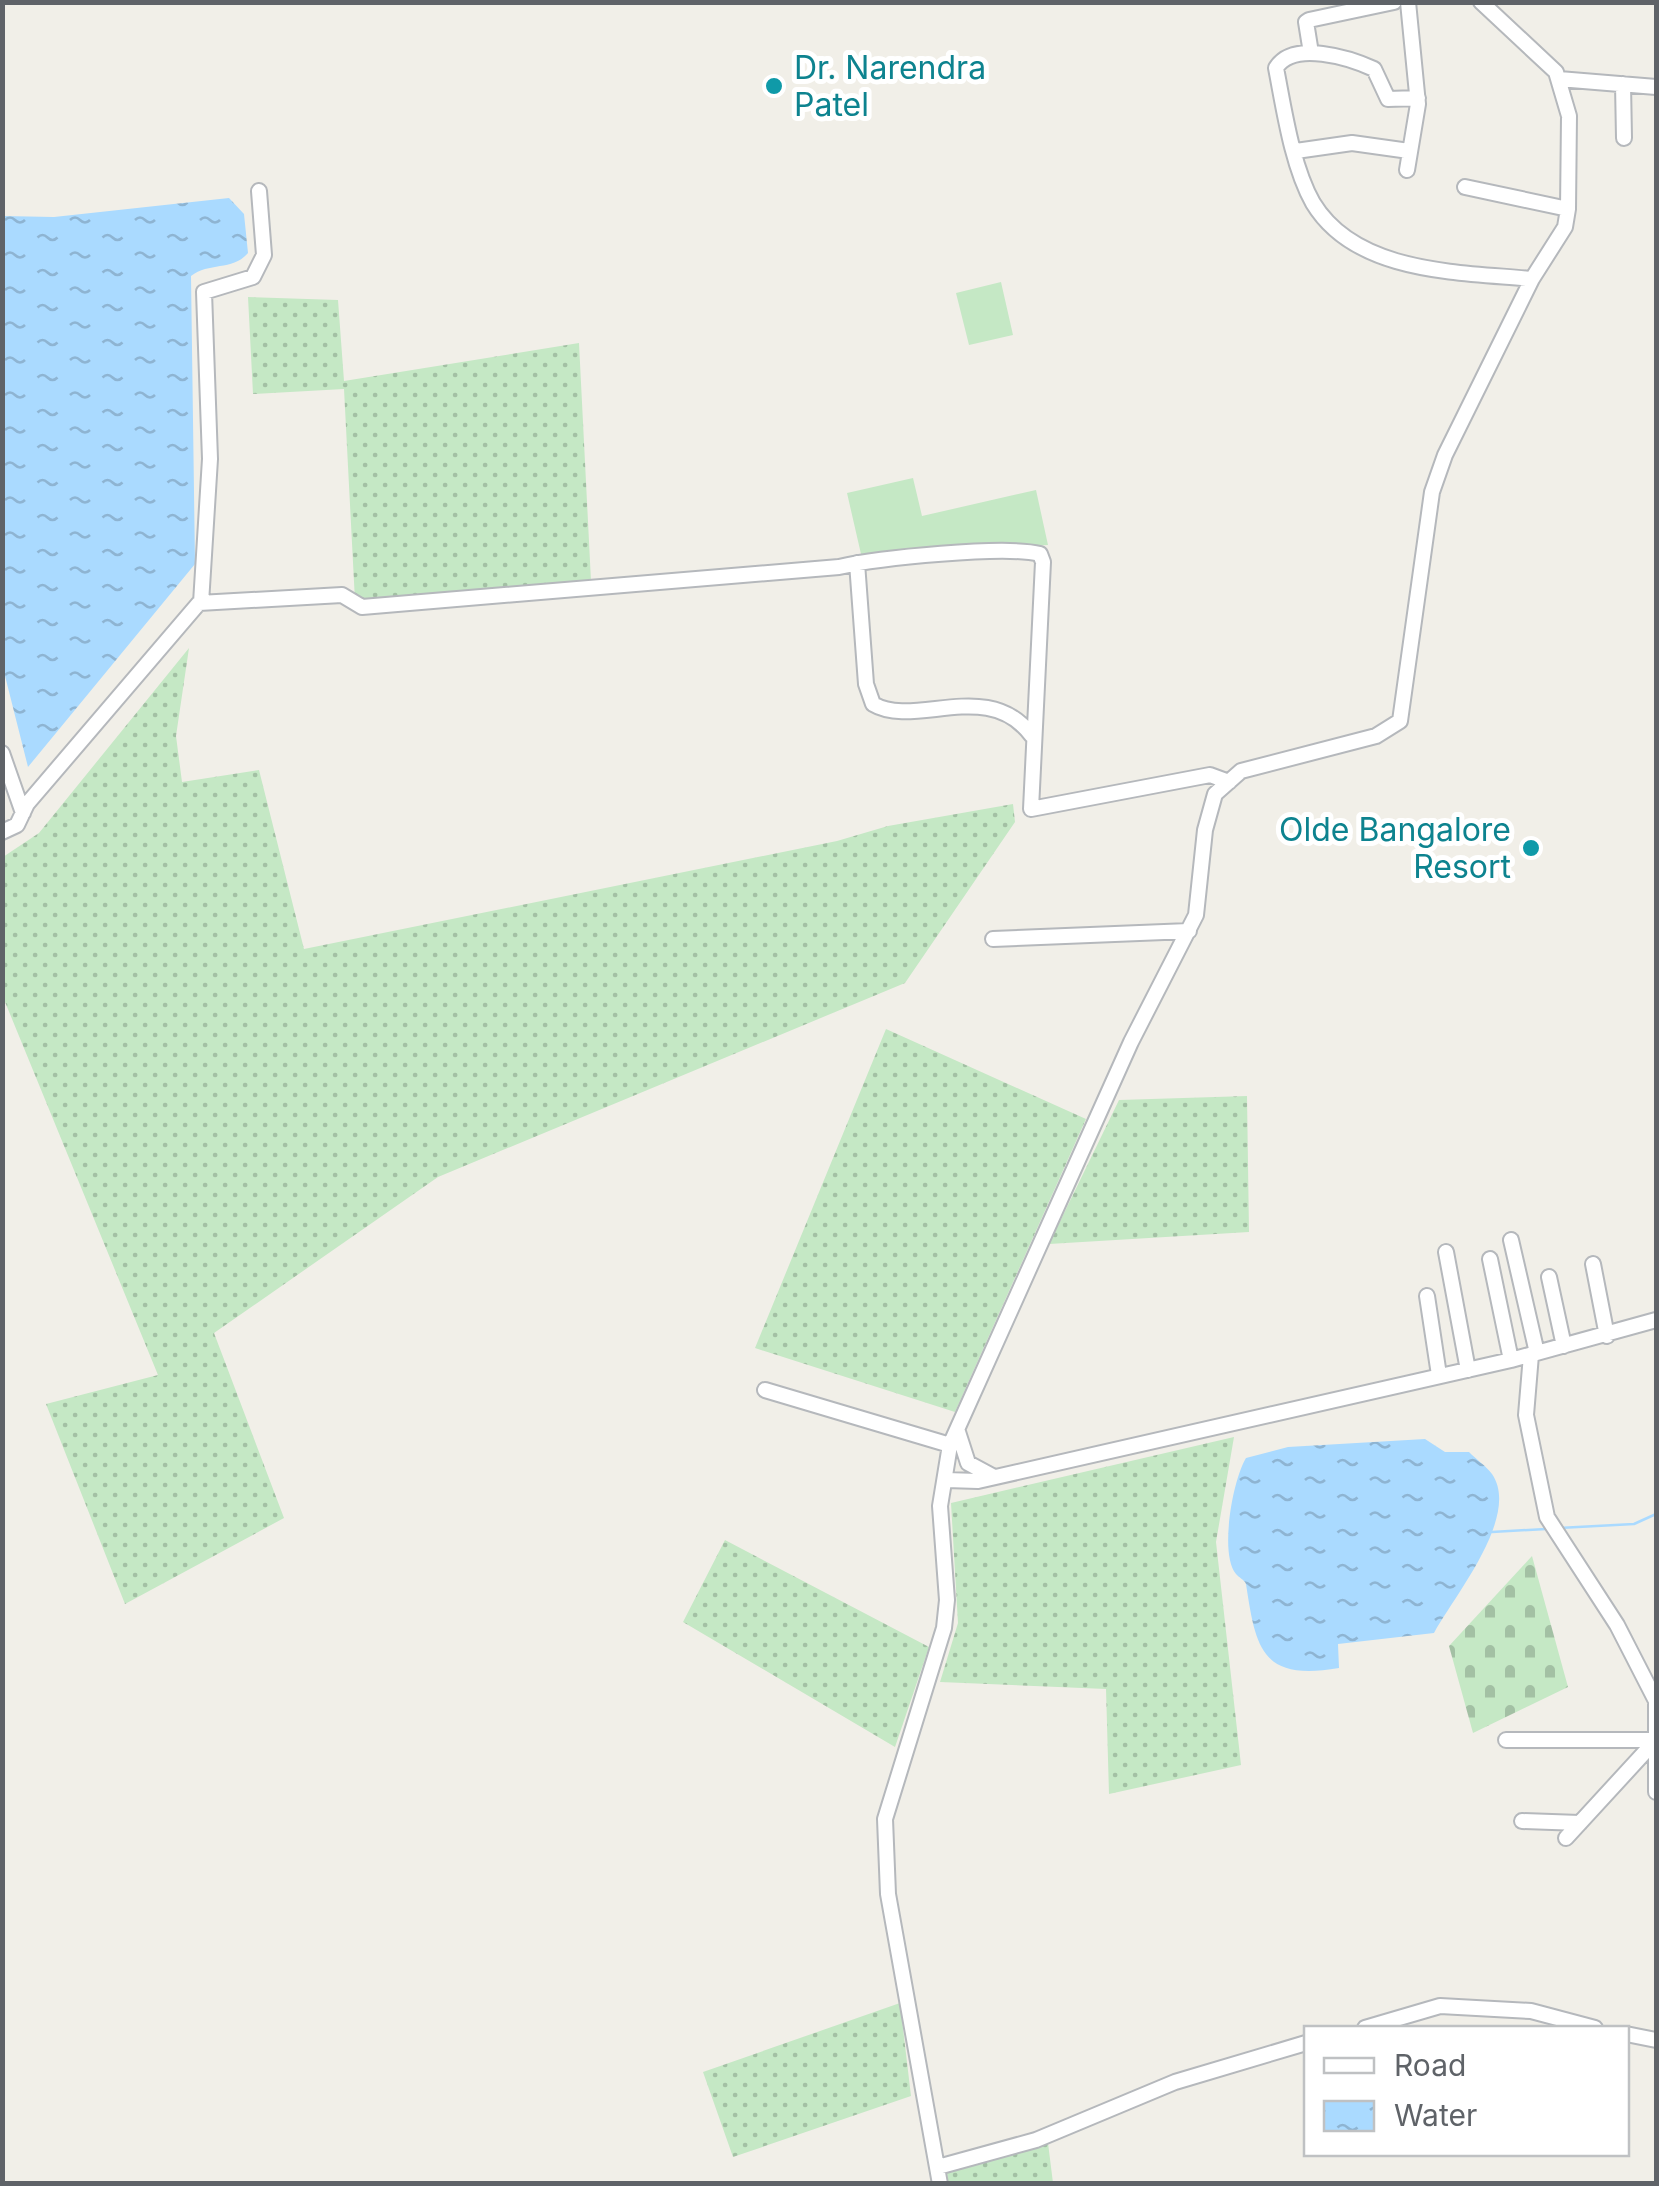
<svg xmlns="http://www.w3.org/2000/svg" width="1659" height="2186" viewBox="0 0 1659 2186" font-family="Inter,sans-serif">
<defs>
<pattern id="grass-dots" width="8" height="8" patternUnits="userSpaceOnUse" patternTransform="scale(2.5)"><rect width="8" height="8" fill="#c5e8c5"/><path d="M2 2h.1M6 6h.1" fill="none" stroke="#a3c0a4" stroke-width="1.8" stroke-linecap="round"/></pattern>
<pattern id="cemetery-stones" width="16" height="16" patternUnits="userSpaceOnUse" patternTransform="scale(2.5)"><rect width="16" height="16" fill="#c5e8c5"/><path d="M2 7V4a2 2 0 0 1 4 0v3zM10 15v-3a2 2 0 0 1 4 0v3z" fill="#a3c0a4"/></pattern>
<pattern id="water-ripples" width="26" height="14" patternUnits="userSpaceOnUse" patternTransform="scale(2.5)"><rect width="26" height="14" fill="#aadaff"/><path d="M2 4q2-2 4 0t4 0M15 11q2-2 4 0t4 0" fill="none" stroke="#8eb4d2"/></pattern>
</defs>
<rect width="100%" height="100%" fill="#f1efe8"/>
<path fill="url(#grass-dots)" d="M248,297L338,300L344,381L579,343L591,581L355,601L344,389L253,394Z
M189,648L176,736L182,782L259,770L304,949L837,841L888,826L1013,804L1015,822L905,983L438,1177L214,1333L284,1518L125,1604L46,1404L158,1375L3,997V857L39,833Z
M886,1029L1086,1119L955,1412L755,1348Z
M1247,1096L1249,1232L1049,1244L1119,1100Z
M1234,1437L1216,1542L1241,1765L1109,1794L1106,1689L940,1682L958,1623L951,1503Z
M725,1540L929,1647L895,1747L683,1622Z
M900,2003L911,2096L733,2157L703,2072Z
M1048,2143L1053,2183H948L947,2173Z"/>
<path fill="url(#cemetery-stones)" d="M1532,1556L1568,1687L1473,1733L1449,1646Z"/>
<path fill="#c5e8c5" d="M1001,282L1013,335L969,345L956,293Z
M913,478L922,516L1036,490L1048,545L861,554L847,493Z"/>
<path fill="url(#water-ripples)" d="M229,198L244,214L248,253C233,271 209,262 191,276L195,564L28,767L2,664L3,216L54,217Z
M1425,1439L1445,1452H1469C1476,1459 1486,1466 1492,1474C1521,1516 1454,1596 1434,1633L1338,1644L1339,1668C1262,1681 1256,1650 1246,1584C1244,1579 1239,1578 1236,1574C1219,1554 1233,1479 1246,1458L1288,1447Z"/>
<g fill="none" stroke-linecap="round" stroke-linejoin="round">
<path stroke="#aadaff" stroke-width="2.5" d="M1559,1528L1634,1524L1656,1514
M1492,1532L1546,1529"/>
<g stroke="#b5b8bc" stroke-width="18">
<path id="minor" d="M1311,53L1306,22L1309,20L1394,2
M1559,79L1656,87
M1623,84L1624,138
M1418,98L1388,99L1374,69C1350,58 1293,40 1276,68C1284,109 1292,166 1313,203C1356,274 1459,272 1532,279
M1296,151L1352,143L1409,151
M1407,170L1418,104L1408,2
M1465,187L1568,209
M857,563L866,684L873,704C915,729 989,677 1032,736
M201,603L210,459L204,292L253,277L264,255L259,191
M2,753L23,813
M2,832L17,825L27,804L199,603L342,595L362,607L839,567C878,558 1005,545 1040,554L1043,562L1031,809L1210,775L1229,782
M993,939L1189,931
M1511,1240L1537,1353
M1446,1252L1468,1370
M1490,1259L1511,1360
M1593,1264L1607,1336
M1549,1277L1564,1346
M1427,1296L1439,1375
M1531,1355L1526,1415L1547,1517L1617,1625L1656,1701V1792
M765,1390L950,1445
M958,1432L968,1463L994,1477
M946,1480L978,1481L1511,1360L1656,1320
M1506,1740H1656
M1522,1821L1580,1823
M1566,1838L1656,1740
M1365,2028L1440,2006L1531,2011L1595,2028
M1626,2034L1656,2040
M938,2167L1036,2140L1175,2082L1306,2043
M940,2184L888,1894L885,1819L944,1628L947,1600L940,1506L950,1445L1131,1042L1196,915L1205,830L1215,794L1241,771L1376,736L1400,721L1432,492L1445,455L1532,279L1565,227L1568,209L1569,116L1556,72L1481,2"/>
</g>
<use href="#minor" stroke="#fff" stroke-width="14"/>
</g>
<g fill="#0f9aa8" stroke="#fff" stroke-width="4">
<circle cx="774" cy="86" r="10"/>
<circle cx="1531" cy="848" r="10"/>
</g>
<g text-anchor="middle" stroke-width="10" stroke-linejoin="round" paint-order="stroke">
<g font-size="32" fill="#0d838f" stroke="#fff" text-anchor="start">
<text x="794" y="79">Dr. Narendra<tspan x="794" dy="37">Patel</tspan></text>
<text x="1511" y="841" text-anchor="end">Olde Bangalore<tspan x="1511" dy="37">Resort</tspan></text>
</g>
</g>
<rect width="1659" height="2186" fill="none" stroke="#5f6368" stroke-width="10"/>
<rect x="1304" y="2026" width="325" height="130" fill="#ffffff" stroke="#bfc1c3" stroke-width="2.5"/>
<rect x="1324" y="2058" width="50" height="15" fill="#ffffff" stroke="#bfc1c3" stroke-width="2.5"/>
<text x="1394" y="2076" font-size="30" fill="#5f6368">Road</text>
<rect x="1324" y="2101" width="50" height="30" fill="url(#water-ripples)" stroke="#bfc1c3" stroke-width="2.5"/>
<text x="1394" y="2126" font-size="30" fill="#5f6368">Water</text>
</svg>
